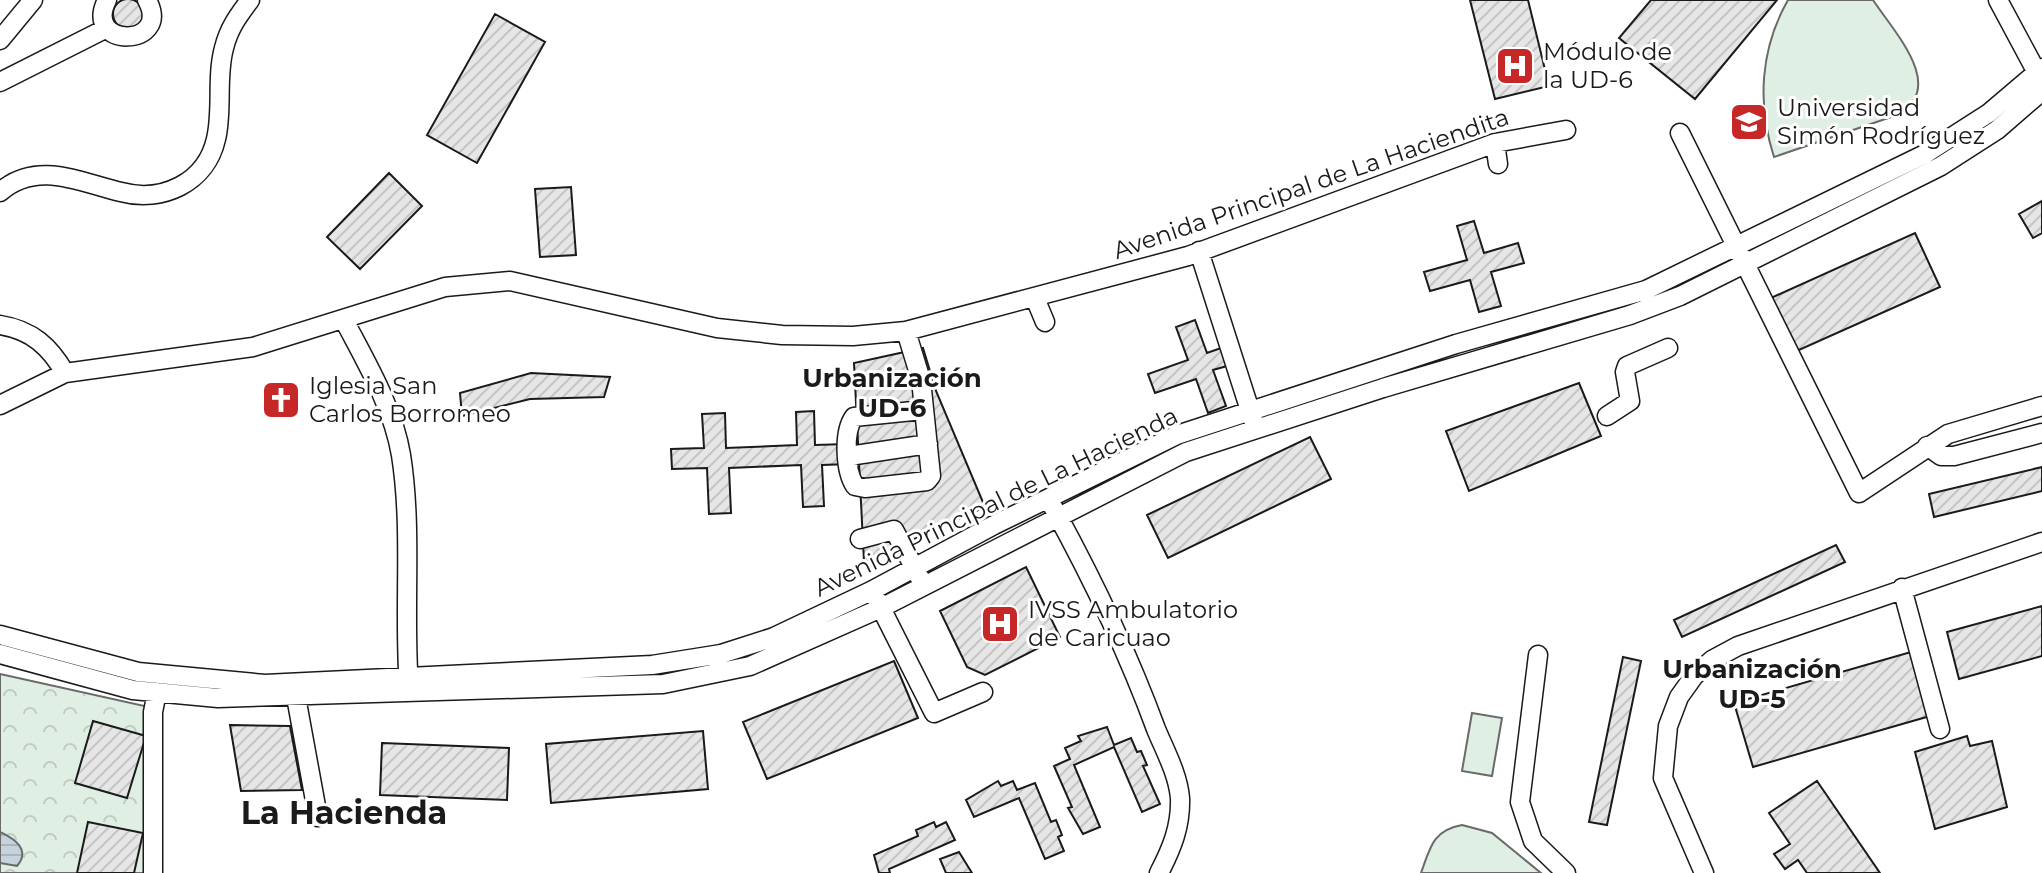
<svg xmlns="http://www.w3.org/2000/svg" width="2042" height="873" viewBox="0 0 2042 873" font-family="Montserrat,sans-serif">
<defs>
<pattern id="forest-crowns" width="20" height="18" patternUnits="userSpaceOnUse" patternTransform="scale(2)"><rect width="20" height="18" fill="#e0efe3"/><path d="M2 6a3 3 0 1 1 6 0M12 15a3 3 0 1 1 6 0" fill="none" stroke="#c0ccc2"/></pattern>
<pattern id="water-rules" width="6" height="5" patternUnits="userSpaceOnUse" patternTransform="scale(2)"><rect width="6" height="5" fill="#c6d2dc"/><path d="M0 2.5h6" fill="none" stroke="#aab4bc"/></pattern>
<pattern id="building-hatch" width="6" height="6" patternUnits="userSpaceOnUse" patternTransform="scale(2)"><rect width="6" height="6" fill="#e6e6e6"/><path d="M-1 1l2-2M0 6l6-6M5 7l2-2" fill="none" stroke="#c5c5c5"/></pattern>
</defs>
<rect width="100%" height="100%" fill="#fff"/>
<path fill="url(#forest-crowns)" stroke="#6a6a6a" stroke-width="2" d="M0,674L149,707L152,873H0Z"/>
<path fill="#e0efe3" stroke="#6a6a6a" stroke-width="2" d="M1788,0H1873C1894,32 1948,88 1897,115L1774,157C1757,104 1760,49 1788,0Z
M1472,713L1502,718L1492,776L1462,771Z
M1462,825L1492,833L1541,873H1421C1430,848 1433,830 1462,825Z"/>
<path fill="url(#water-rules)" stroke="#6a6a6a" stroke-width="2" d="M0,832C15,839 31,850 17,866L0,863Z"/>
<path fill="url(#building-hatch)" stroke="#1a1a1a" stroke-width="2" d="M113 14a15 15 0 1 1 30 0a15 15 0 1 1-30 0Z
M1470,0H1528L1549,86L1495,99Z
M1651,0H1777L1695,99L1619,38Z
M495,14L545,42L477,163L427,135Z
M389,173L422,206L360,269L327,237Z
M571,187L576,255L540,257L535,189Z
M2042,201V233L2033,238L2019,214Z
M1474,221L1484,253L1518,243L1524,263L1491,272L1501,306L1479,312L1470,280L1430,291L1424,272L1467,260L1457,226Z
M1915,233L1940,287L1790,354L1760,303Z
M1195,320L1207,353L1221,348L1227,366L1213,370L1226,406L1208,413L1196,379L1155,393L1148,374L1188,360L1176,327Z
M923,348L936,391L985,507L864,562L854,363Z
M531,373L610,377L604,397L530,399L462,416L460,393Z
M1579,383L1601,436L1469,491L1446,431Z
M814,411L815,445L847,444L848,464L822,465L824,506L803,507L801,465L729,468L731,513L709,514L707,468L672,469L671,449L704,448L702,414L725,413L726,448L797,445L796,412Z
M1310,437L1331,479L1168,558L1147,515Z
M2042,467V491L1934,517L1929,494Z
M1836,545L1845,562L1682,637L1674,620Z
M1026,567L1060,637L985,675L967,667L940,611Z
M2042,606V656L1959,679L1947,632Z
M1911,652L1930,716L1753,767L1734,703Z
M1623,657L1641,661L1607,825L1589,822Z
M894,661L918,718L767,779L743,722Z
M93,721L146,736L127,798L75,783Z
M230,725L290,726L302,790L241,791Z
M1107,727L1114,745L1131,738L1137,752L1141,751L1147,765L1143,766L1160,804L1142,812L1114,747L1074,765L1100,827L1083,834L1068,808L1072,807L1054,766L1070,759L1065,748L1081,741L1078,736Z
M703,731L708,789L551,803L546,744Z
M1967,736L1970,746L1992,741L2007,807L1935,829L1915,752Z
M382,743L509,748L507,800L380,795Z
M998,781L1001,786L1013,781L1017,790L1035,783L1051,822L1056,820L1062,835L1058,837L1064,851L1045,859L1019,798L974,817L966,800Z
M1817,781L1880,873H1807L1798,860L1785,869L1774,854L1790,844L1769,813Z
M88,822L143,833L134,873H77Z
M934,822L936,827L946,822L955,840L889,869L890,873H879L874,855L918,836L916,830Z
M959,852L972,873H946L940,859Z"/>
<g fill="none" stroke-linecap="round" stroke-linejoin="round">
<g stroke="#1a1a1a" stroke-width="21">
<path id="minor" d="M107,0C82,49 173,48 147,0
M1998,0L2042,82
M0,40L33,0
M0,82L107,28
M1680,133L1859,493L1948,434L2042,406
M1495,143L1498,164
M0,192C37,160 79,182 121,192C162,203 206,183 216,139C223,110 216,77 224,48C229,28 238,16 250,0
M1199,251L1253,420
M1035,298L1045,322
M344,320C366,362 393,407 401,455C413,531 403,610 409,687
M0,325C32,330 50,347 65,373
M906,331L921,380L931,476L927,481L865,488L855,486C845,471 843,432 854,417L923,410
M0,405L65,373L253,347L445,287L510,281L717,328L782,335L853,336L906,331L1188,256L1495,143L1566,130
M1607,416L1630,401L1625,372L1627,366L1668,348
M1927,446L1941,456H1954L2042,433
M849,456L928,444
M1053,507C1092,578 1128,653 1156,729C1165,751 1178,774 1180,798C1181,826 1172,848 1159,873
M860,539L894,530L921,580
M1902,588L1940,729
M877,600L934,713L983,692
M0,635L138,672L265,684L652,665L721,654L774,637L871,591L994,525L1177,435L1456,344L1646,290L1925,154L1989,113L2042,68
M0,654L133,690L218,698L663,684L750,666L881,608L1186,452L1383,388L1630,315L1680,296L1941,166L1997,130L2042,91
M1538,655L1520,802L1533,841L1566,873
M294,686L318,817
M153,873V712L157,692
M1704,873L1663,778L1668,726L1679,697L1694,676L1712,660L1738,646L2042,542"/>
</g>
<use href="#minor" stroke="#fff" stroke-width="18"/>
</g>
<defs>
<g id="hospital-square" transform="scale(2)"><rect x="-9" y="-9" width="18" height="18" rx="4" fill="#c62828" stroke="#fff"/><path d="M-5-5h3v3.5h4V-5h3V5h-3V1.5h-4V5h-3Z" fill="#fff"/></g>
<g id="university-square" transform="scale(2)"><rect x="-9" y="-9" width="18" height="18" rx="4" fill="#c62828" stroke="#fff"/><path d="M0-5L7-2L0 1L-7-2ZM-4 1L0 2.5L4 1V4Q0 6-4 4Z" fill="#fff"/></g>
<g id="church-square" transform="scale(2)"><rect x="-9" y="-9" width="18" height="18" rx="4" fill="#c62828" stroke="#fff"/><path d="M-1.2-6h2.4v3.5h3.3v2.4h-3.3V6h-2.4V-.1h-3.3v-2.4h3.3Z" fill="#fff"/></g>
</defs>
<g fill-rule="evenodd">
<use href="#hospital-square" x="1515" y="66"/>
<use href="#university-square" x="1749" y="122"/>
<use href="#church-square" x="281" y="400"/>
<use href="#hospital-square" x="1000" y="624"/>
</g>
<g text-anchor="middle" stroke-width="6" stroke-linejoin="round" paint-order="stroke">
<g font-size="24" fill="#1a1a1a" stroke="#fff" text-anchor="start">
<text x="1543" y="60">Módulo de<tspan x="1543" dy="28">la UD-6</tspan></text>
<text x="1777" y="116">Universidad<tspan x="1777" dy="28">Simón Rodríguez</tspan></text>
<text x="309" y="394">Iglesia San<tspan x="309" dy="28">Carlos Borromeo</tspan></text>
<text x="1028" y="618">IVSS Ambulatorio<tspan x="1028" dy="28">de Caricuao</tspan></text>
</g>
<g font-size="24" fill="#1a1a1a" stroke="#fff">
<text transform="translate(1311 184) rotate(-19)" y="8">Avenida Principal de La Haciendita</text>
<text transform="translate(996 502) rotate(-26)" y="8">Avenida Principal de La Hacienda</text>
</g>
<g font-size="26" font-weight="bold" fill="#1a1a1a" stroke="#fff">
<text x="892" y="387">Urbanización<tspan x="892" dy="30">UD-6</tspan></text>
<text x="1752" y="678">Urbanización<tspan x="1752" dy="30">UD-5</tspan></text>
</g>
<g font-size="32" font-weight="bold" fill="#1a1a1a" stroke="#fff">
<text x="344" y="824">La Hacienda</text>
</g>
</g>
</svg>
